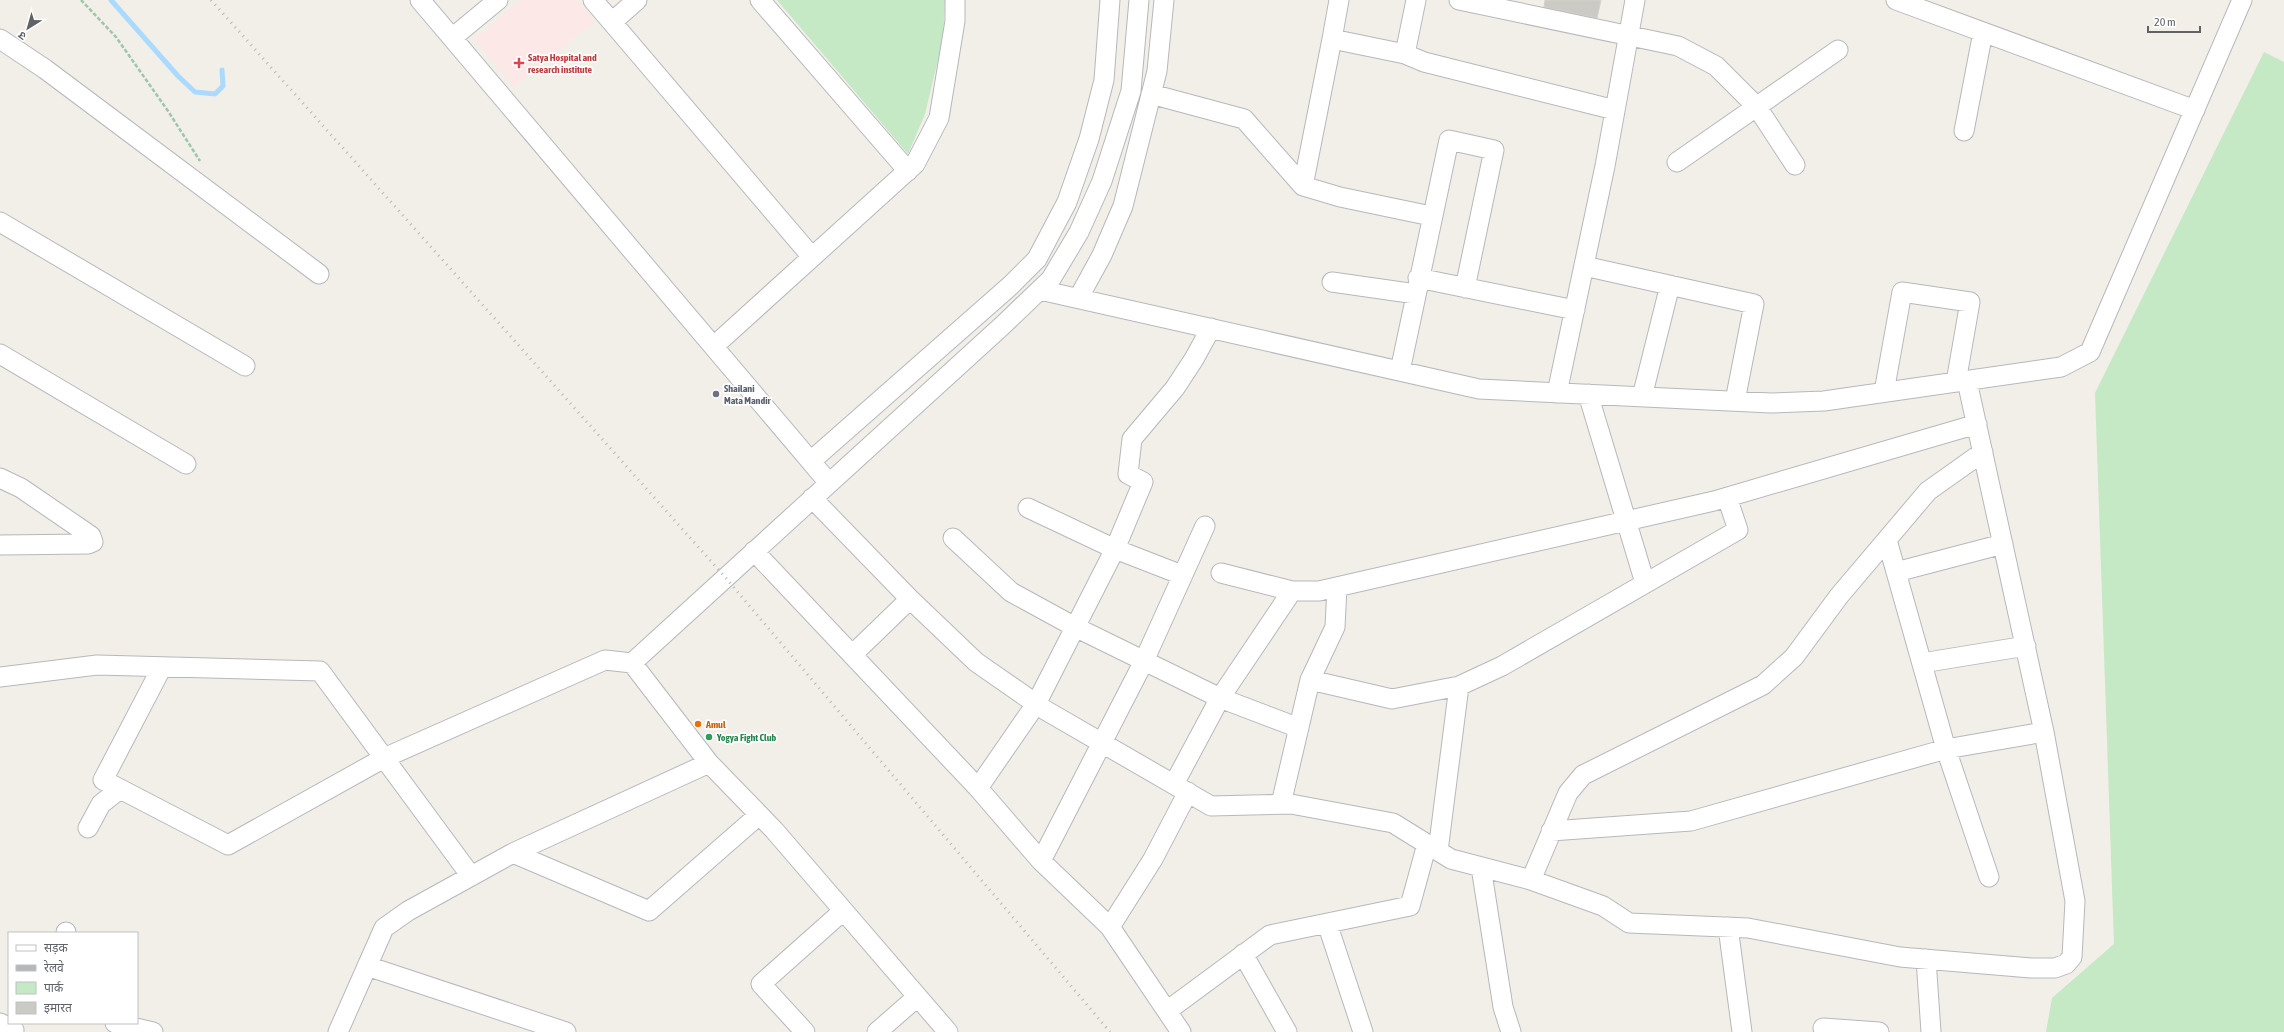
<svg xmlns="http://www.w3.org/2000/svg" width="2284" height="1032" viewBox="0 0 2284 1032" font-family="'Asap Condensed','Noto Sans Devanagari',sans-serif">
<rect width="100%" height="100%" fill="#f1efe8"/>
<path fill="#fce8e6" d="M520,0H577L595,21L514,87L474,39Z"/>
<path fill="#c5e8c5" d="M777,0H945L943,39L925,114L908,154Z
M2264,52L2284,62V1032H2046L2052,998L2114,944L2095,393Z"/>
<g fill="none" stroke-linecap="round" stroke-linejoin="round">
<path stroke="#aadaff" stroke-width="5" d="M111,0L178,76L195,92L215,94L223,86L222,70"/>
</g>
<path fill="#cccac5" stroke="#d6d1c6" d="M1545,0H1601L1597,18L1544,7Z"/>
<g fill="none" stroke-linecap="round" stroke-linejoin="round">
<g stroke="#b5b8bc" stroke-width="21">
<path id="street" d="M420,0L829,483
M593,0L812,257
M760,0L908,171
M1459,0L1678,46L1716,66L1757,107L1795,165
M1896,0L2195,110
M612,22L637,0
M452,38L498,0
M0,39L45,69L319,274
M1332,39L1339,0
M1405,54L1424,62L1615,110
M1151,94L1244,119L1303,186L1340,197L1431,216
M1964,131L1983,32
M1677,162L1838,50
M1303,186L1332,39L1405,54L1416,0
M0,222L245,366
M1584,266L1754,304L1735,401
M1418,278L1575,310
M1332,282L1416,294
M1040,290L1479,389L1771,403L1824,401L2061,367L2090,352L2242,0
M1079,297L1102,255L1123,206L1157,71L1164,0
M714,346L915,164L939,118L955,21V0
M0,354L186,464
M1400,371L1449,140L1494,150L1465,288
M1884,392L1902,292L1970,302L1956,382
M1557,393L1605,166L1635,0
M1588,394L1645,583
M1642,397L1670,285
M811,461L1010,286L1037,259L1067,202L1089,139L1104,80L1110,0
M0,478L21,488L91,536L93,542L88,544L0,545
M812,498L910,599L976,662L1045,710L1211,806L1291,804L1393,823L1451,859L1531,880L1603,906L1629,923L1748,928L1900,957L2031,968H2055L2066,964L2072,957L2075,901L2044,732L1967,381
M1028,508L1115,549L1182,575
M953,538L1011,592L1075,627L1220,698L1299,728
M1887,540L1946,749L1989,877
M754,551L978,788L1041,861L1110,927L1181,1032
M1896,572L2003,544
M1221,573L1292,591H1319L1714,501L1977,424
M852,655L910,599
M1922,663L2026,646
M162,667L103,780L228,845L384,758L605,660L632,663
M0,677L97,665L320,671L471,876
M1310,680L1392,699L1459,686L1502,666L1738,530L1727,497
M709,763L774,830L948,1032
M1174,784L1220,698L1292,591
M978,788L1036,704L1115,549L1143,482L1128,474L1132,439L1175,388L1194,359L1211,328
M1281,804L1310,680L1335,627L1337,587
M88,828L101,804L120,789
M1551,831L1691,821L1946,749L2044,732
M1438,851L1459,686
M513,853L649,911L759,815
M1041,861L1144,661L1205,526
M1481,867L1503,1007L1511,1032
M1531,880L1568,793L1583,775L1763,685L1794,657L1839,596L1928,491L1983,452
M1327,923L1363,1032
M1110,927L1153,859L1188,792
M1728,927L1742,1032
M66,933V932
M1243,954L1287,1032
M1926,959L1931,1032
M367,966L566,1032
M1167,1011L1270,935L1410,906L1427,844
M0,1023L14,1030
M115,1023L153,1032
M1823,1028L1879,1032
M338,1032L384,928L408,911L513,853L709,763L632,663L1003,325L1051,279L1079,232L1102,181L1131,91L1139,0
M805,1032L761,984L843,911
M877,1032L917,997"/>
</g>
<path stroke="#9cc7a9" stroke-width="2.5" stroke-dasharray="4 2" stroke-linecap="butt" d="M81,0L116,37L168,111L200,161"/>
<use href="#street" stroke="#fff" stroke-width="19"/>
<path stroke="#b6b7b8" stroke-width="3" stroke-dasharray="1 5" stroke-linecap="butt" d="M211,0L725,577L1110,1032"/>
</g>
<path fill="#e0444e" stroke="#fff" stroke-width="1.5" d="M517 57h4v4h4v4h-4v4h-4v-4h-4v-4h4z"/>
<circle fill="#6b7280" stroke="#fff" stroke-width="1.5" cx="716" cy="394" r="4"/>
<circle fill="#e8710a" stroke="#fff" stroke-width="1.5" cx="698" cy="724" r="4"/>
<circle fill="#2e9e5b" stroke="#fff" stroke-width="1.5" cx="709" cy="737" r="4"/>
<g text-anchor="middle" stroke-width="3.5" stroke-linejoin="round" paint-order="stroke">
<g font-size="10" font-weight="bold" fill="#be3a42" stroke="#fff" text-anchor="start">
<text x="528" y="61">Satya Hospital and<tspan x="528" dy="12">research institute</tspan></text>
</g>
<g font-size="10" font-weight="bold" fill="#5b616d" stroke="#fff" text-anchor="start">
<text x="724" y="392">Shailani<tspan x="724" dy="12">Mata Mandir</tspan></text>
</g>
<g font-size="10" font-weight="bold" fill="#c56008" stroke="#fff" text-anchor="start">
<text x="706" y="728">Amul</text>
</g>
<g font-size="10" font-weight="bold" fill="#27864d" stroke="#fff" text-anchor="start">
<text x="717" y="741">Yogya Fight Club</text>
</g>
</g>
<rect x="8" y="932" width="130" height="92" fill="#ffffff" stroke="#bfc1c3"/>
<rect x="16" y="945" width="20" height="6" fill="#ffffff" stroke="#bfc1c3"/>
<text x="44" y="952" font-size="12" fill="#5f6368">सड़क</text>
<rect x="16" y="965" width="20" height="6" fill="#b6b7b8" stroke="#bfc1c3"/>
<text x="44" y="972" font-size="12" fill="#5f6368">रेलवे</text>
<rect x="16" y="982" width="20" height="12" fill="#c5e8c5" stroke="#bfc1c3"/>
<text x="44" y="992" font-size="12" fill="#5f6368">पार्क</text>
<rect x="16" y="1002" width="20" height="12" fill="#cccac5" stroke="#bfc1c3"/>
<text x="44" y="1012" font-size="12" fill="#5f6368">इमारत</text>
<g transform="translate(28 28) rotate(217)" stroke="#ffffff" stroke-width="3" paint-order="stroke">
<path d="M0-3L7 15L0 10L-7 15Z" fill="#5f6368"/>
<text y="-6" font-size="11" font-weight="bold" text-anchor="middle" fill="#5f6368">उ</text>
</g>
<path d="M2148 26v6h52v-6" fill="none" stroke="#5f6368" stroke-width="2"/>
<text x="2154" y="26" font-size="12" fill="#5f6368" stroke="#ffffff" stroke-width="3" paint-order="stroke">20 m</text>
</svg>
